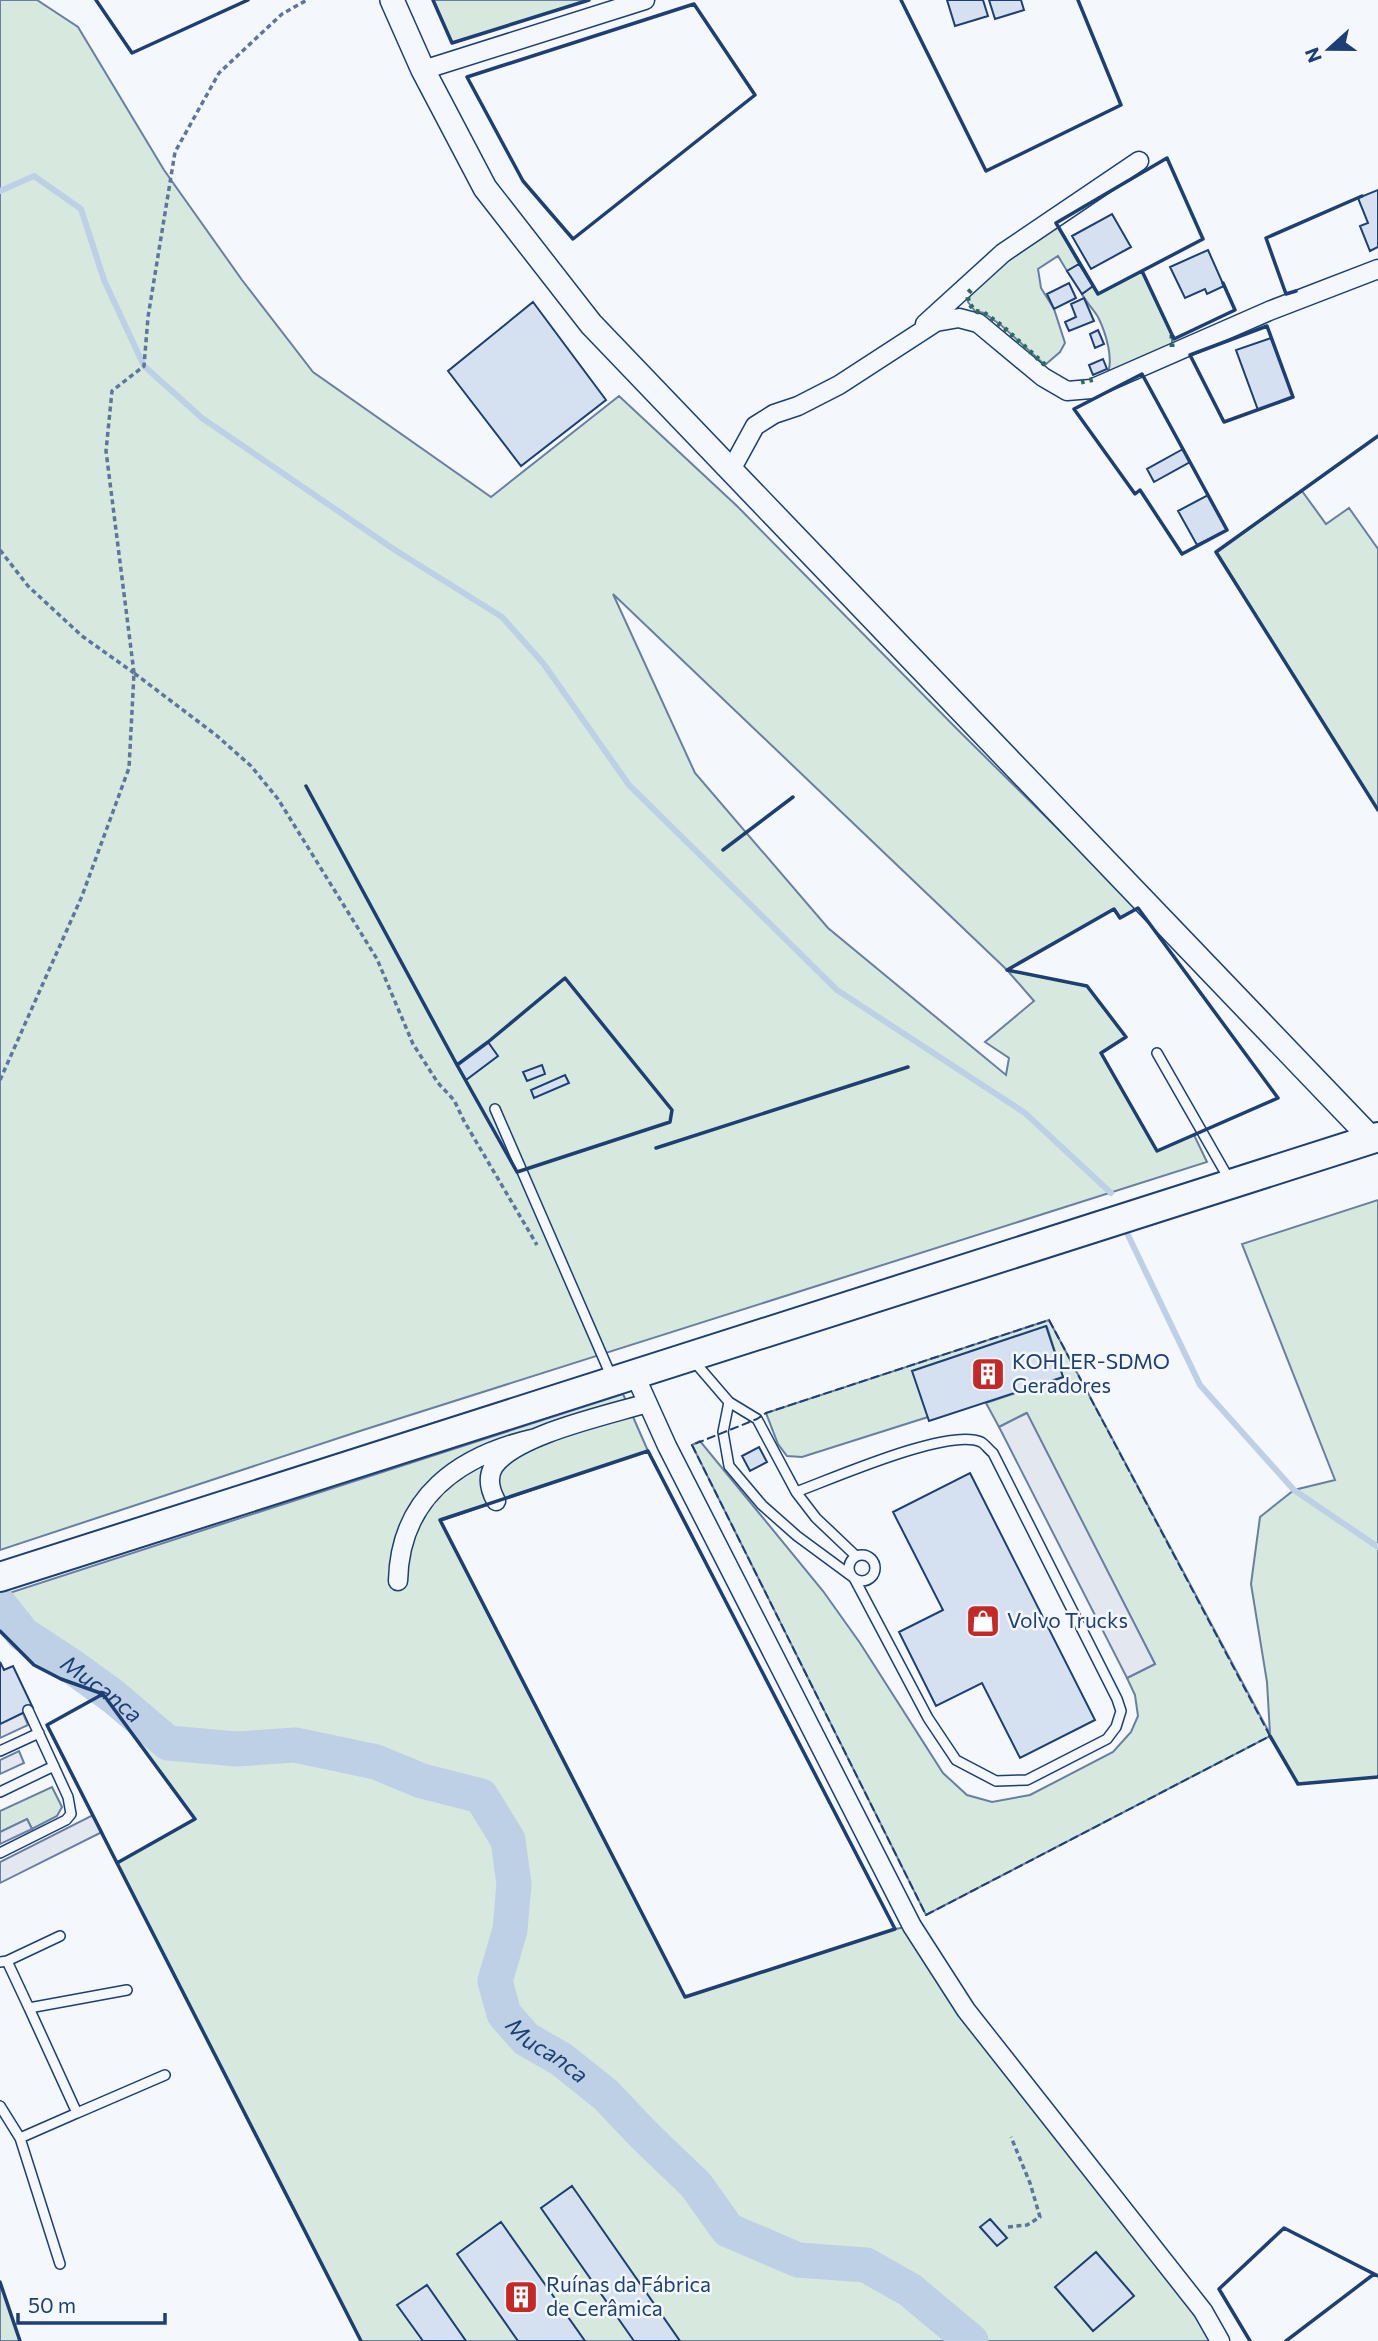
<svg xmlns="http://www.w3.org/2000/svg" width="1378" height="2341" viewBox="0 0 1378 2341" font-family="Commissioner,sans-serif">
<rect width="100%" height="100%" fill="#f4f7fb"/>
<path fill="#d7e8df" stroke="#687fa3" stroke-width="2" fill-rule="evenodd" d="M0,0H37L78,27L164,170L242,280L313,372L491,497L619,396L737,506L958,730L1138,908L1120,918L1113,909L1008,970L1087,986L1126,1037L1101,1053L1157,1151L1194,1135L1207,1162L360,1431L0,1550ZM613,594L1007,970L1034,1001L985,1042L1009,1058L1006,1075L828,928L695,773Z
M433,0H589L452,43Z
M1056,223L1079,264L1067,271L1058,256L1038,269L1041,288L1054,309L1065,343L1060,352L1045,365L1002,326L984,313L975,311L968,302V293L980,280Z
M1142,271L1172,335V347L1106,377C1115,362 1106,333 1098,317C1093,309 1086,302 1082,294L1093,286L1098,294Z
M1302,491L1326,524L1349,508L1378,549V810L1216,552Z
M1378,1200V1777L1298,1784L1270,1736L926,1915L692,1445L700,1441L823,1591L860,1643L943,1773L967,1795L992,1802L1030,1795L1113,1752L1131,1732L1138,1716L1135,1695L1127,1678L1155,1664L1026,1413L999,1427L986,1403L1063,1377L1047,1327L928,1417L802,1457L787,1456L778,1444L766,1413L1049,1320L1270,1734L1267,1682L1251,1584L1260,1517L1294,1490L1335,1480L1242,1244Z
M623,1394L648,1451L440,1521L685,1997L895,1929L912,1926L1220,2341H361L117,1863L195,1819L103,1694L61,1679L34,1665L3,1635L0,1631V1596Z
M52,1787L62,1807L57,1816L32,1829L27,1819L0,1832V1811Z
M0,2282L20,2341H0Z"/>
<path fill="#e3e8f0" stroke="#687fa3" stroke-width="2" d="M1027,1413L1155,1664L1127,1678L999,1427Z
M23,1713L28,1725L0,1738V1724Z
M19,1751L24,1763L0,1774V1760Z
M93,1815L102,1832L0,1883V1862Z
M27,1819L32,1829L0,1844V1832Z"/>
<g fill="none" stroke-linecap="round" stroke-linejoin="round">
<path stroke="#bed0e5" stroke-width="6" d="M0,191L34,176L81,209L104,280L144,366L202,418L395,550L502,617L543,663L629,785L837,990L1025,1113L1111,1193
M1128,1235L1200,1385L1294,1490L1378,1547"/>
<path stroke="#bed0e5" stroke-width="35" id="s1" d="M0,1605L23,1634L70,1665L114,1697L168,1743L237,1749L295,1745L376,1762L422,1781L481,1796L508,1840L514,1884L510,1930L495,1981L504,2014L526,2039L561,2059L606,2095L644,2135L696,2185L728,2230L798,2260L866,2265L910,2290L971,2341"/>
</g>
<path fill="#d5e0f0" stroke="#1d3f73" stroke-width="2" d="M947,0H983L988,16L955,26Z
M989,0H1021L1024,10L995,19Z
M1378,190V247L1370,251L1360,226L1368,223L1358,198Z
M1112,214L1131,247L1091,269L1072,236Z
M1208,250L1224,286L1207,294L1205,289L1185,298L1170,267Z
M1079,264L1093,286L1082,294L1067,271Z
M1069,283L1076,298L1054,309L1047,294Z
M1084,298L1094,321L1069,331L1065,322L1076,317L1071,304Z
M533,302L606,400L521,466L448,371Z
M1098,330L1104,344L1095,348L1090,334Z
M1271,338L1293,397L1258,410L1236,350Z
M1103,359L1107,369L1093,375L1089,365Z
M1183,449L1190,462L1154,482L1147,469Z
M1208,495L1227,530L1197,545L1178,511Z
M488,1042L498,1056L466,1080L457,1065Z
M542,1065L545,1074L527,1081L523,1072Z
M565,1075L569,1083L534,1098L531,1090Z
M1046,1326L1063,1377L929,1421L912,1371Z
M759,1447L767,1462L750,1471L742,1456Z
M970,1473L1095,1720L1020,1758L982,1683L936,1706L899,1632L943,1610L893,1512Z
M0,1662L4,1670L13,1666L33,1708L0,1724Z
M572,2186L680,2341H634L541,2208Z
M990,2219L1007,2238L997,2246L980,2227Z
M501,2222L585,2341H518L457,2254Z
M1096,2252L1134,2296L1093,2331L1055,2287Z
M427,2285L466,2341H423L397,2305Z"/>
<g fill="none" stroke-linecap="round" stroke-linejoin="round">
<g stroke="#1d3f73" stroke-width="12">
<path id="service" d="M1157,1053L1229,1179
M495,1109L612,1378
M692,1359L729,1402L757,1419L796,1492L816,1518L856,1556
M729,1402L723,1432L729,1466L762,1505L797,1536L854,1578L928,1718L956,1760L996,1781L1027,1780L1107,1739L1116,1727L1121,1711L1117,1699L993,1453C989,1450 985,1444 981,1442C949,1427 832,1479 796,1492
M849 1568a13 13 0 1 1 26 0a13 13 0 1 1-26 0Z
M0,1751L39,1733
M0,1792L54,1766
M0,1853L66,1820L71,1814L68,1797L28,1710
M7,1961L29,2008L127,1990
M0,1962L7,1961L60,1936
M29,2008L77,2113L165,2075
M0,2106L20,2138
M60,2264L20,2138L77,2113"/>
</g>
<g stroke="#1d3f73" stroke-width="21">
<path id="minor" d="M423,70L645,0
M925,324L1003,253L1139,161
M731,470L755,426L774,414L798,406L839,385L936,322L959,318L978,323L1043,377L1067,391L1091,389L1269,311L1378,269
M634,1373L667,1446L912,1926L966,2010L1203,2311L1220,2341
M496,1501C490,1490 487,1477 494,1466C517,1434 609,1415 647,1403
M398,1581C400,1497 459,1455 536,1438"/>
</g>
<g stroke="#1d3f73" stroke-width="26">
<path id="tertiary" d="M392,0L423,70L485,188L591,324L1372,1139"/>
</g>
<g stroke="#1d3f73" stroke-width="32">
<path id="primary" d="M0,1577L1378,1137"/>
</g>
<path stroke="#5e769c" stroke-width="3.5" stroke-dasharray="5 3.5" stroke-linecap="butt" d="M0,550L28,586L82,636L134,673
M134,673L106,451L112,391L144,366L148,317L175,152L219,73L282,14L307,0
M0,1080L82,896L129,768L134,673L216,735L251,766L278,799L377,959L413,1044L438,1083L454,1100L464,1121L537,1245
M1008,2227L1027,2225L1040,2217L1030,2183L1011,2137"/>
<use href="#service" stroke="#f4f7fb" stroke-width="9"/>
<use href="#minor" stroke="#f4f7fb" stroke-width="18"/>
<use href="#tertiary" stroke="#f4f7fb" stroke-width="23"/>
<use href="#primary" stroke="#f4f7fb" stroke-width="28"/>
<path stroke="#2c6c60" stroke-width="5" stroke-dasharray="3.5 5" stroke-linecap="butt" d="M971,290L968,293V302L975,311L984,313L1002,326L1045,365
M1172,347V335
M1081,382L1095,379"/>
<path stroke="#1d3f73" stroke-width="2" stroke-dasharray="9 3.5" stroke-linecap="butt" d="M1049,1320L1270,1736L926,1915L692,1445L757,1419L766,1413Z"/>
<path stroke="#1d3f73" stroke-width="3.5" d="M96,0L132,53L248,0
M433,0L452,43L589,0
M901,0L986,171L1121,105L1078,0
M694,4L755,95L573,239L523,181L467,77Z
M1167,158L1203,239L1098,294L1056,223Z
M1142,271L1174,339L1235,310L1223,283
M1296,291L1286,294L1266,238L1362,196
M1267,326L1293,397L1224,422L1190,355Z
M1142,374L1227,530L1182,554L1140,490L1135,494L1074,409Z
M1378,436L1216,552L1378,810
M306,786L457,1065
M723,850L793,797
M1138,908L1278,1098L1157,1151L1101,1053L1126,1037L1087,986L1007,970L1114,909L1120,918Z
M565,978L672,1110L670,1122L517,1172L457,1065L488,1042Z
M656,1148L908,1067
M648,1451L895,1929L685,1997L440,1520Z
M0,1631L34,1665L61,1679L103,1694L195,1819L117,1863L361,2341
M103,1694L47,1725L117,1863
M1270,1736L1298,1784L1378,1777
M0,2282L20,2341
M1250,2341L1219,2289L1284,2228L1378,2276
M1286,2341L1374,2274"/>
</g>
<defs>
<g id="building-square" transform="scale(1.75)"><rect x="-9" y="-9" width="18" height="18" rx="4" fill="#c62828" stroke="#f4f7fb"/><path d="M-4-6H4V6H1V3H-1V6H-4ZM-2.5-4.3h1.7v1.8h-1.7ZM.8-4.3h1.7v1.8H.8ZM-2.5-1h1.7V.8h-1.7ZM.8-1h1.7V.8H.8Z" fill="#fff"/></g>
<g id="shop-square" transform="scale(1.75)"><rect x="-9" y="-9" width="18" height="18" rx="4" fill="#c62828" stroke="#f4f7fb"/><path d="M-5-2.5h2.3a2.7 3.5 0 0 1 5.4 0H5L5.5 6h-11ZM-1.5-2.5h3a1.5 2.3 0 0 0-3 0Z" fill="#fff"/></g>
</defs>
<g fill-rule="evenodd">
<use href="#building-square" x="988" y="1374"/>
<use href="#shop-square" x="983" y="1621"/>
<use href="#building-square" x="521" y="2297"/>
</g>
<g text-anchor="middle" stroke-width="5" stroke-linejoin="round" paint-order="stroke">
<g font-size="21" fill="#1d3f73" stroke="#f4f7fb" text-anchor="start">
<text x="1012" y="1369">KOHLER-SDMO<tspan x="1012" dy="24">Geradores</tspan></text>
<text x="1007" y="1628">Volvo Trucks</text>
<text x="546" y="2292">Ruínas da Fábrica<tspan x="546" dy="24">de Cerâmica</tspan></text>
</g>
<g font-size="23" font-style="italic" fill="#1d3f73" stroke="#f4f7fb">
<text dy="8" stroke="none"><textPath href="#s1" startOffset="133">Mucanca</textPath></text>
<text dy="8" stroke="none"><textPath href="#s1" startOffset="826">Mucanca</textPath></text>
</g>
</g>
<g transform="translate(1329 49) rotate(249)" stroke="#f4f7fb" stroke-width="5" paint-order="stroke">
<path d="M0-5L12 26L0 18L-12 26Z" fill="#1d3f73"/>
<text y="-10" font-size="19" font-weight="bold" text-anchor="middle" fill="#1d3f73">N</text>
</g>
<path d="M18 2313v10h147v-10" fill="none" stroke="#1d3f73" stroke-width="3.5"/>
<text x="28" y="2313" font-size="21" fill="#1d3f73" stroke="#f4f7fb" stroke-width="5" paint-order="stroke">50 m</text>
</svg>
